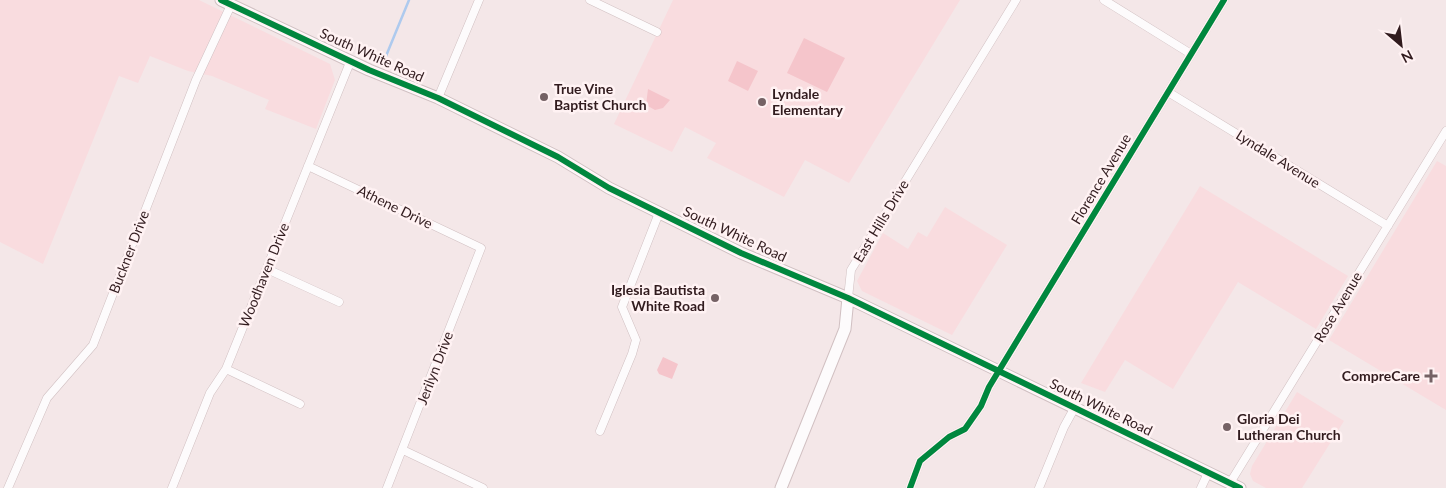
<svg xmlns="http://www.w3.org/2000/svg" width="1446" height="488" viewBox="0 0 1446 488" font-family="Lato,sans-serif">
<rect width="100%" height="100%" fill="#f4e7e8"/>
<path fill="#f9dcdf" d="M0,0H199L330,64L335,80L316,129L265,109L269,100L212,76L188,71L150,56L138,83L119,76L43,264L0,242Z
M673,0H960L849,183L805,160L784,197L707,158L716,143L685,127L672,152L614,124Z
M1437,161L1446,166V410L1329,340Z
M1200,186L1348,276L1316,329L1238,282L1173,389L1125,360L1105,392L1081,383Z
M945,207L1007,245L952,335L862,291L857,281L883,233L908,249L918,232L927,237Z
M1297,392L1344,421L1302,488H1266L1253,481L1250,474L1252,466Z"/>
<path fill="#f5c5cb" d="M804,38L845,58L827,92L787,73Z
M737,61L758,71L748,91L728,81Z
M648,89L670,100L663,108L655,110L646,105Z
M663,357L678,364L672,379L659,374L657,370Z"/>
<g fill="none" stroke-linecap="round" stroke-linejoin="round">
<path stroke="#aecaee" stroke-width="2.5" d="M386,56L409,0"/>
<g stroke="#d1c0c2" stroke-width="9">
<path id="street" d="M590,0L657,32
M1104,0L1191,54
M1168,92L1388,226
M438,98L479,0
M308,166L481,248L387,488
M267,269L339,302
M848,298L851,270L1016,0
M226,369L300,404
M600,431L632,354L636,340L622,307L659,213
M403,450L483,488
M1230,483L1446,131
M8,488L47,398L93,345L196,80L231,5
M172,488L210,393L226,369L351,60
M910,488L920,461L949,437L965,429L981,406L989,387L1224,0
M1039,488L1064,427L1075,407
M1201,488L1208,473"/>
</g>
<g stroke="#d1c0c2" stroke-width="13">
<path id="secondary" d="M221,0L369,70L438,98L558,157L609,188L741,253L848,298L1240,488
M781,488L845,329L848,298"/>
</g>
<use href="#street" stroke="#fdfbfc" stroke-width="8"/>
<use href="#secondary" stroke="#fdfbfc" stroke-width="11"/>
<g stroke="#fff2f3" stroke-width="9">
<path id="cycleway" d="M221,0L369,70L438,98L558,157L609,188L741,253L848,298L1240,488
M910,488L920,461L949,437L965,429L981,406L989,387L1224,0"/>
</g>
<use href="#cycleway" stroke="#00873e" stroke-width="6"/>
</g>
<g fill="#756265" stroke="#fff2f3" stroke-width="2">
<circle cx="544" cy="97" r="5"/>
<circle cx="762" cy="102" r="5"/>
<circle cx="715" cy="298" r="5"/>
<path d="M1428.5 368.5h5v5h5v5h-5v5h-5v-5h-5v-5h5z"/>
<circle cx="1227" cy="427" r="5"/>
</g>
<g text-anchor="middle" stroke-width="5" stroke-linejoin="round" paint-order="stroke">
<g font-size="14" fill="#311b1e" stroke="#fff2f3">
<text transform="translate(372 55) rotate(24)" y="5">South White Road</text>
<text transform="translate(1278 159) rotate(32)" y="5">Lyndale Avenue</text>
<text transform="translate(1101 179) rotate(-59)" y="5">Florence Avenue</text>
<text transform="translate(395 207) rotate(26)" y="5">Athene Drive</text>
<text transform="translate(881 221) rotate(-59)" y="5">East Hills Drive</text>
<text transform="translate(735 234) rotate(25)" y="5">South White Road</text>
<text transform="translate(129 252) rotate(-69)" y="5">Buckner Drive</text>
<text transform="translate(264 275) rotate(-68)" y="5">Woodhaven Drive</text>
<text transform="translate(1338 307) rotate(-59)" y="5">Rose Avenue</text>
<text transform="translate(435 368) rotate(-69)" y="5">Jerilyn Drive</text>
<text transform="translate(1101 407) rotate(26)" y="5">South White Road</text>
</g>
<g font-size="14" font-weight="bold" fill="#311b1e" stroke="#fff2f3" text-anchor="start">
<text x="554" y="94">True Vine<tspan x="554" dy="16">Baptist Church</tspan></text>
<text x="772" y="99">Lyndale<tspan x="772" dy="16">Elementary</tspan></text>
<text x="705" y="295" text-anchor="end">Iglesia Bautista<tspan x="705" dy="16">White Road</tspan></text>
<text x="1420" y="381" text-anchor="end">CompreCare</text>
<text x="1237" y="424">Gloria Dei<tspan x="1237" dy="16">Lutheran Church</tspan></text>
</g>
</g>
<g transform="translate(1401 45) rotate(152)" stroke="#fff2f3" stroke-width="4" paint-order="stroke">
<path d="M0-4L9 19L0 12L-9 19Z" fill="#311b1e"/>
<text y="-8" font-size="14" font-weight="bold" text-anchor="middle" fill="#311b1e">N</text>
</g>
</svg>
